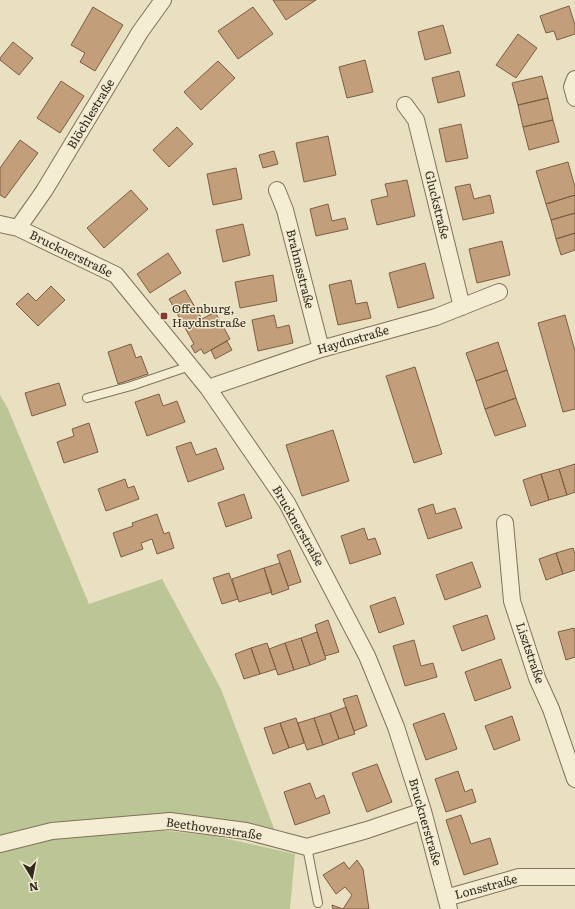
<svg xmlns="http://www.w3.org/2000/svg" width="575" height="909" viewBox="0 0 575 909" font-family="Literata,serif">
<rect width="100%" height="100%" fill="#e9e0c1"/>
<path fill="#bcc596" d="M0,395L8,409L89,604L162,579L221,689L275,831L278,834L222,819L140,816L60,822L0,836Z
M146,829L211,835L295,854L290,909H0V850L61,836Z"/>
<path fill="#c39e7b" stroke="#7d5e43" d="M273,0H316L286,20Z
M569,6L575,25V34L557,40L554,31L546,33L540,16Z
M93,7L123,25L95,71L80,62L85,53L71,45Z
M253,7L273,34L238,59L218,31Z
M443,25L451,53L425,60L418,32Z
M518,34L537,48L516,78L496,65Z
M13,42L33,58L19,75L0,60V58Z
M365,60L373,92L347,98L339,67Z
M218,61L235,78L201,110L184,92Z
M459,71L465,96L438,103L432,78Z
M542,76L548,98L518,105L512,83Z
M61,81L84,96L60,133L37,118Z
M548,98L553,120L523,127L518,105Z
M553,120L559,142L529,150L523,127Z
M461,124L468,158L446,162L439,129Z
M177,127L193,144L169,167L153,150Z
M328,136L336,175L304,182L296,143Z
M20,140L38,153L5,198L0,195V168Z
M274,151L278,164L263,168L259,155Z
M568,162L575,187V195L546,204L536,171Z
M236,168L242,199L213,205L207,174Z
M407,180L415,216L377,225L371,200L388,196L385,184Z
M470,184L474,199L490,195L494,213L463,220L455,187Z
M131,190L148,209L104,248L87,228Z
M575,195V213L551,220L546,204Z
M328,204L332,221L345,218L348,229L316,236L310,209Z
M575,213V233L556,239L551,220Z
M243,224L250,255L223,262L216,230Z
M575,233V250L561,255L556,239Z
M502,241L510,275L477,283L469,249Z
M168,253L181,273L150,293L137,274Z
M425,263L434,298L398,308L389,273Z
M273,275L277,301L240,308L235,282Z
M351,280L356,304L367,302L371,318L338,325L329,285Z
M51,286L65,300L38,326L16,304L28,293L36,301Z
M185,290L202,319L215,312L230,339L204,354L201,349L195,353L191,346L194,344L169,299Z
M274,315L277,328L289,325L293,343L258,351L252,320Z
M565,315L575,351V409L563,412L538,323Z
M227,341L232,350L215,359L211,350Z
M498,342L507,370L476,381L466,353Z
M131,344L136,358L141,356L148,374L118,384L108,352Z
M415,367L442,454L414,463L386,376Z
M507,370L516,398L485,409L476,381Z
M59,383L66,405L32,416L25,393Z
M159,394L163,406L177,401L185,422L147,436L135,402Z
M516,398L526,426L495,436L485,409Z
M89,423L98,452L64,463L57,442L74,436L72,429Z
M333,430L349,481L302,496L286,445Z
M191,442L196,455L216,448L224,469L188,482L176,447Z
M575,464V492L567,495L559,469Z
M559,469L567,495L549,500L541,474Z
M541,474L549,500L531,506L523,480Z
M125,479L128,488L134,486L139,499L106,511L98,489Z
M244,494L252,518L226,527L218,503Z
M433,504L436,514L455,508L462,528L428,539L418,509Z
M157,514L164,534L169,532L174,548L157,554L152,539L141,543L143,549L121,557L113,533L133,526L132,523Z
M364,528L368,540L375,538L381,554L350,564L341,536Z
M573,548L575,554V570L563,574L556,553Z
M290,550L301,582L288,586L277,555Z
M556,553L563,574L546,580L539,559Z
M472,562L481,587L445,600L436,575Z
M280,563L289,589L272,595L264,568Z
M264,568L272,592L239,602L232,579Z
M229,573L238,599L222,604L213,578Z
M395,597L404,624L379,633L370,606Z
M487,615L495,639L462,651L453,626Z
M328,620L339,652L325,656L315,625Z
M574,628L575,633V657L566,660L558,632Z
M317,632L326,659L310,665L301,638Z
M301,638L310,665L294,670L285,643Z
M414,640L421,666L433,663L437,677L405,686L393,646Z
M267,643L276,669L260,674L251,648Z
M285,643L294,670L278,675L269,649Z
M251,648L260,674L244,679L235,654Z
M501,659L511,688L475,701L465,672Z
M357,695L367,726L354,731L343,699Z
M346,707L355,734L339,739L330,713Z
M330,713L339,739L323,745L314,718Z
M444,713L457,749L426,760L413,724Z
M512,716L520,740L494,750L485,726Z
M296,718L304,743L289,748L280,723Z
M314,718L323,745L307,750L298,723Z
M280,723L289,748L273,754L264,728Z
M377,764L392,802L367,812L352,773Z
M458,771L465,792L472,789L476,802L446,812L435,779Z
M310,783L316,799L324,795L330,813L295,825L284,792Z
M461,815L471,844L490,838L498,864L464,875L446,820Z
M357,860L363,869L369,909H333L332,905L343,909L352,895L345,887L336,894L323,875L344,862L349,869Z"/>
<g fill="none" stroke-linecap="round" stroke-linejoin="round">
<g stroke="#80725a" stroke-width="10">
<path id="lane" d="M87,398L131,386L190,366
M307,847L318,903"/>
</g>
<g stroke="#80725a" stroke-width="18">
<path id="street" d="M575,79L572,87L575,98
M405,105L416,120L462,307
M277,190L285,210L321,349
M0,224L18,228L116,275L208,388L287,503L367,656L396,727L423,811L449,909
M18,228L44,191L140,32L163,0
M208,388L321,349L436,317L499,292
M505,523L512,601L537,678L551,709L575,779
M0,844L52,831L170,821L246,831L307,847L367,830L423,811
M446,898L519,877H575"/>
</g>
<use href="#lane" stroke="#f5edd3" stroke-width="8"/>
<use href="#street" stroke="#f5edd3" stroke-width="16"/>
</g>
<rect fill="#893731" stroke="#f1ead0" stroke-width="1.5" x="160" y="312" width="8" height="8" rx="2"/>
<g text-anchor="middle" stroke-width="3" stroke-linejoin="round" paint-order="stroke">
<g font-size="12" fill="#31291d" stroke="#f1ead0">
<text transform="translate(91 114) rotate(-59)" y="4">Blöchlestraße</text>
<text transform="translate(437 205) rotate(76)" y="4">Gluckstraße</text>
<text transform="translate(71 254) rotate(26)" y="4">Brucknerstraße</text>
<text transform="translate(300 269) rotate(76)" y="4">Brahmsstraße</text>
<text transform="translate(353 340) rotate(-16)" y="4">Haydnstraße</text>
<text transform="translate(298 526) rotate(60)" y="4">Brucknerstraße</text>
<text transform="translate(530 653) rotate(71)" y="4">Lisztstraße</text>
<text transform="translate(425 822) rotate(74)" y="4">Brucknerstraße</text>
<text transform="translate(214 829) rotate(8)" y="4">Beethovenstraße</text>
<text transform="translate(486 887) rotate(-15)" y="4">Lonsstraße</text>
</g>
<g font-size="12" fill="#31291d" stroke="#f1ead0" text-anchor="start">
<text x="172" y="313">Offenburg,<tspan x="172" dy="14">Haydnstraße</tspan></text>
</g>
</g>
<g transform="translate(32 877) rotate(170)" stroke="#f1ead0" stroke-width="3" paint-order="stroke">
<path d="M0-3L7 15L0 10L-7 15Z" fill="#31291d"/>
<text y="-6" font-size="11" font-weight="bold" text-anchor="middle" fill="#31291d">N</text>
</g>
</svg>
